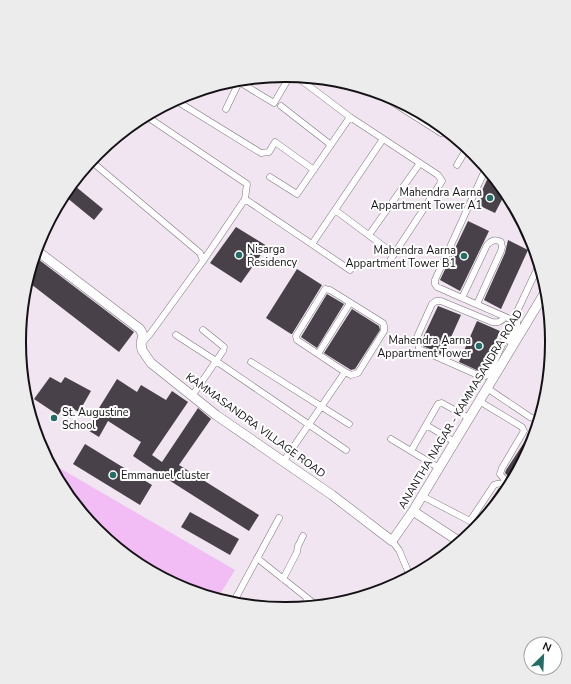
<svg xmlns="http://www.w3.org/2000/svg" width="571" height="684" viewBox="0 0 571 684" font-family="'Nunito Sans',sans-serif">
<rect width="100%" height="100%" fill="#f0e5f0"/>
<path fill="#f2bcf4" d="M56,466L235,570L217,599C206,595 193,593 182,588C172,583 162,576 153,571C108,544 77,515 53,469Z"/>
<path fill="#494149" d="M490,173L506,192L495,213L476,204Z
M75,186L103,209L94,220L66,197Z
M468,221L489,231L460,291L440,280Z
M236,227L267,246L241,283L210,263Z
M508,240L528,250L501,309L484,300L505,253Z
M34,256L134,332L119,352L27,281Z
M297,269L322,285L292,334H291L266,318Z
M327,294L344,304L317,348L301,337Z
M438,306L461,315L443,355L423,346L422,340Z
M352,309L379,326L380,330L355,369L351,370L324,353Z
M477,321L500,331L481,372L459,362Z
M50,377L61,383L65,377L91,391L79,412L65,405L58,415L34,399Z
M117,379L137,392L141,385L166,400L172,391L188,402L152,455L162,462L198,408L211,419L179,465L259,515L249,531L175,484L133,456L141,442L108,421L99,437L86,429Z
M537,423L538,424L532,444L512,480L505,473L506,470Z
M85,444L152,485L140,505L73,464Z
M499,488L507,491L482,520L479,518Z
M190,512L239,539L230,555L181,527Z"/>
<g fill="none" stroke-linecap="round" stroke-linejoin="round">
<g stroke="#7d737d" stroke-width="7">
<path id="street" d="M297,77L350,117L438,175L442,181L387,265
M236,80L274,103L290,76
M378,93L441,133L444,129
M175,100L261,153L269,152L275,142L314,170
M281,106L331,145
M226,109L240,80
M146,116L247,184L245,199L203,261
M91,161L200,253L203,261L150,334L143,342
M457,165L467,148
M486,168L435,280V284L437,287L517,322V325L509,341L513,345
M270,177L297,194L350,117
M245,199L350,270
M335,210L394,254
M369,235L420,163
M312,244L383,139
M462,298L487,245C492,240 495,239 501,242L502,247L501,251L477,304
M505,317C501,322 498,323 492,322L441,301H436L432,304L417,337L419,349L480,376H485L489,374L513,320L539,265
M176,335L216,361L223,351L224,347L203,330
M318,354L350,303
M251,362L349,424
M487,388L530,417L535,419L539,418
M192,396L216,361L346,450
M479,401L522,427L524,431L502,468L500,474L504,479L510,484
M426,425L455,442
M391,439L439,468
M411,451L438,404L442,403L469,418
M283,462L345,372L297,340L296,336L325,289L330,290L383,323L384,326V331L358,373L351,375L345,372
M422,496L470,521L494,485C500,482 504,484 509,487
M470,521L478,526
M392,541L399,550L410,576
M257,558L316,605
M283,579L297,552L298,546L303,536
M233,603L279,518
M303,607L307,599"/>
</g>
<g stroke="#7d737d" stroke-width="10">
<path id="secondary" d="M36,250L140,329L143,335L141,343L142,350L151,363L216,415L332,495L392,541L413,511L547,289
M413,511L460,542"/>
</g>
<use href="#street" stroke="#fff" stroke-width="6"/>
<use href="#secondary" stroke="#fff" stroke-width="9"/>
</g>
<g fill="#246d67" stroke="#fff" stroke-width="1.5">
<circle cx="490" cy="198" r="4"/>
<circle cx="239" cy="255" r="4"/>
<circle cx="464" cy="256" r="4"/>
<circle cx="479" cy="346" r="4"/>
<circle cx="54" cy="418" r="4"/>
<circle cx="113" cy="475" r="4"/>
</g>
<g text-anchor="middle" stroke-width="4" stroke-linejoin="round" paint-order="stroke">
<g font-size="11" fill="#151215" stroke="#fff" text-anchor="end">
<text x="482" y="196">Mahendra Aarna<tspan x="482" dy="13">Appartment Tower A1</tspan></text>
<text x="247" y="253" text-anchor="start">Nisarga<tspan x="247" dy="13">Residency</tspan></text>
<text x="456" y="254">Mahendra Aarna<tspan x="456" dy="13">Appartment Tower B1</tspan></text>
<text x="471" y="344">Mahendra Aarna<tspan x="471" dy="13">Appartment Tower</tspan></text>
<text x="62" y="416" text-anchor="start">St. Augustine<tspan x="62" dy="13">School</tspan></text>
<text x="121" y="479" text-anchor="start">Emmanuel cluster</text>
</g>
<g font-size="11" fill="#151215" stroke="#fff">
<text transform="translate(460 409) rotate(-59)" y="4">ANANTHA NAGAR - KAMMASANDRA ROAD</text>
<text transform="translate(256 425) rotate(36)" y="4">KAMMASANDRA VILLAGE ROAD</text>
</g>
</g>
<path d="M0 0H571V684H0ZM285 82H286A259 259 0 0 1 545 341V343A259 259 0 0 1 286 602H285A259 259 0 0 1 26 343V341A259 259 0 0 1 285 82Z" fill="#ececec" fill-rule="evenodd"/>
<path fill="none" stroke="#151215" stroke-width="2" d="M285 82H286A259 259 0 0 1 545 341V343A259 259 0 0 1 286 602H285A259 259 0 0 1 26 343V341A259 259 0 0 1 285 82Z"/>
<g transform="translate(543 656) rotate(24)"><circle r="19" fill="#ffffff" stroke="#a1a0a1"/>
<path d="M0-3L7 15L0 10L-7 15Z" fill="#246d67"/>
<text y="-6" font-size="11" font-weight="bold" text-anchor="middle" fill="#151215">N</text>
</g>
</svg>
